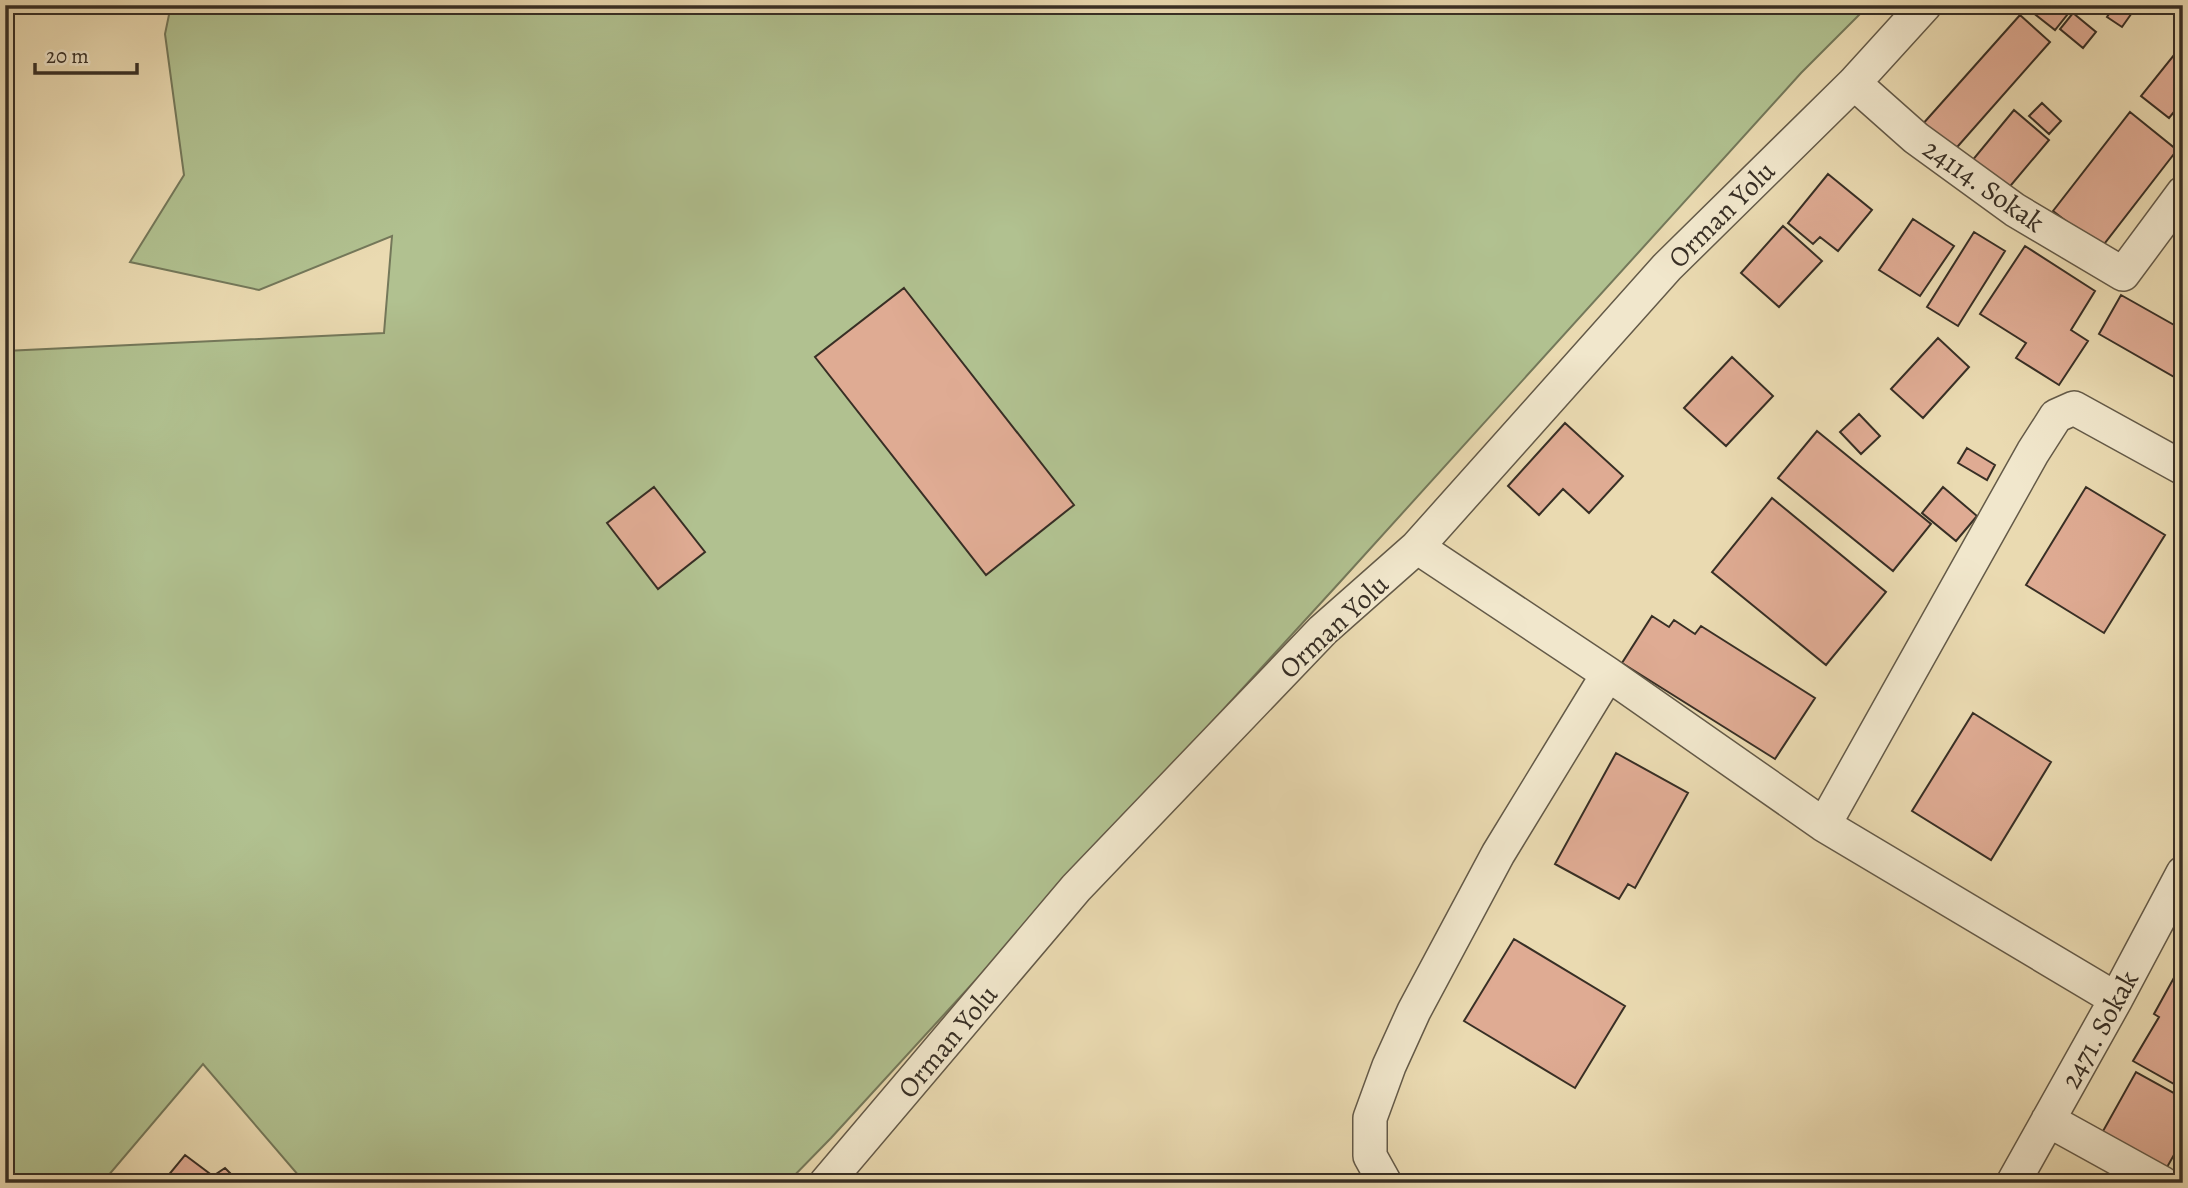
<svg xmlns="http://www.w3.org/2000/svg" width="2188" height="1188" viewBox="0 0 2188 1188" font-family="Alegreya,serif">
<rect width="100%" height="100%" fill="#eadab1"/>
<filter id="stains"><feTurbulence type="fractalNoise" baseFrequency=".00286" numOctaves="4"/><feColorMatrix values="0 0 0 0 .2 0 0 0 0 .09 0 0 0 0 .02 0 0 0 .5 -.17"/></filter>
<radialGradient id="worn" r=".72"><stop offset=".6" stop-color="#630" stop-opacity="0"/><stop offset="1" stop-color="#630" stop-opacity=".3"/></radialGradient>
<path fill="#b1c190" stroke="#74785a" stroke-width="2" d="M171,5H1869L1801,73L1340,582L831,1138L787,1183H305L203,1064L102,1183H5V351L384,333L392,236L259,290L130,262L184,175L165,34Z"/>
<path fill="#dfab93" stroke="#382f25" stroke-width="2" d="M2023,5H2075L2055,30Z
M2115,5H2128L2134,10L2122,27L2107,17Z
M2073,13L2096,32L2083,48L2060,29Z
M2020,15L2050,42L1951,154L1921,126Z
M2182,45L2183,101L2169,118L2141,96Z
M2042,103L2061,121L2049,134L2029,116Z
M2014,110L2049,140L2001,197L1966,168Z
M2130,112L2177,150L2101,248L2053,211Z
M1828,174L1872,210L1838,251L1820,237L1813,244L1788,223Z
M1913,219L1954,246L1920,296L1879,270Z
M1783,226L1822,261L1779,307L1741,273Z
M1974,232L2005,251L1958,326L1927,307Z
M2025,246L2095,291L2071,330L2088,341L2059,385L2016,358L2026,343L1980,314Z
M904,288L1074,505L986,575L815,357Z
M2121,295L2183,330V382L2099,334Z
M1938,338L1969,367L1923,418L1891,389Z
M1732,357L1773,396L1726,446L1684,408Z
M1859,414L1880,436L1861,454L1840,432Z
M1565,423L1623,476L1589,513L1563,489L1539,515L1508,486Z
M1817,431L1931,524L1893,571L1778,478Z
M1967,448L1995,465L1987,480L1958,463Z
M654,487L705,552L658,589L607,523Z
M1943,487L1977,516L1956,541L1922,513Z
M2086,487L2165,535L2104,633L2026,585Z
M1772,498L1886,592L1826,665L1712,572Z
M1652,616L1669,627L1674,620L1695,634L1701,626L1815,698L1775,759L1622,663Z
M1973,713L2051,762L1991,860L1912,811Z
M1616,753L1688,793L1635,888L1628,884L1619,899L1555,864Z
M1514,939L1625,1006L1575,1088L1464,1021Z
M2176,974L2183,978V1089L2133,1061L2159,1017L2154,1014Z
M2136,1072L2183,1098V1139L2162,1176L2098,1140Z
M185,1155L213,1176L225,1168L240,1183H162Z"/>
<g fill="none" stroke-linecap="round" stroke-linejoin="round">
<g stroke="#645a48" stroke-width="36">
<path id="minor" d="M1854,83L1916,138L2015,210L2123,274L2183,193
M1417,547L1608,674L1824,825L2116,999
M1824,825L2033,452L2056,416L2074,408L2183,468
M2048,1120L2162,1183
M826,1183L1076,888L1323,630L1417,547L1667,267L1854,83L1925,5
M1385,1183L1370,1156V1118L1389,1066L1414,1011L1498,854L1608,674
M2013,1183L2116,999L2183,873"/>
</g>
<use href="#minor" stroke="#f1e7cc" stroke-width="33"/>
</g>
<g text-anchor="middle" stroke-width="5" stroke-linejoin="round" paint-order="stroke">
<g font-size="28" fill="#382f25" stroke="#f1e7cc">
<text transform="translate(1984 185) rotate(35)" y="10">24114. Sokak</text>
<text transform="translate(1721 214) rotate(-45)" y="10">Orman Yolu</text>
<text transform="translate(1333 626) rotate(-43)" y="10">Orman Yolu</text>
<text transform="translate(2099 1029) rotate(-61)" y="10">2471. Sokak</text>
<text transform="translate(947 1041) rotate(-50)" y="10">Orman Yolu</text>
</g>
</g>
<rect width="2188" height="1188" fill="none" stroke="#eadab1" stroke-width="28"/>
<rect x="7" y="7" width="2174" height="1174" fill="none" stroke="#382f25" stroke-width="3.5"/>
<rect x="14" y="14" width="2160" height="1160" fill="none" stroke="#382f25" stroke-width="2"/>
<path d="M35 63v10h102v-10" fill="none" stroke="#382f25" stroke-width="3.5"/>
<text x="46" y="63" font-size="21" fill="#382f25" stroke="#f1e7cc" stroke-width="5" paint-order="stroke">20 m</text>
<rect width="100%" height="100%" filter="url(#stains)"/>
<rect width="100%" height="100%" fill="url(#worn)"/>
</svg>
